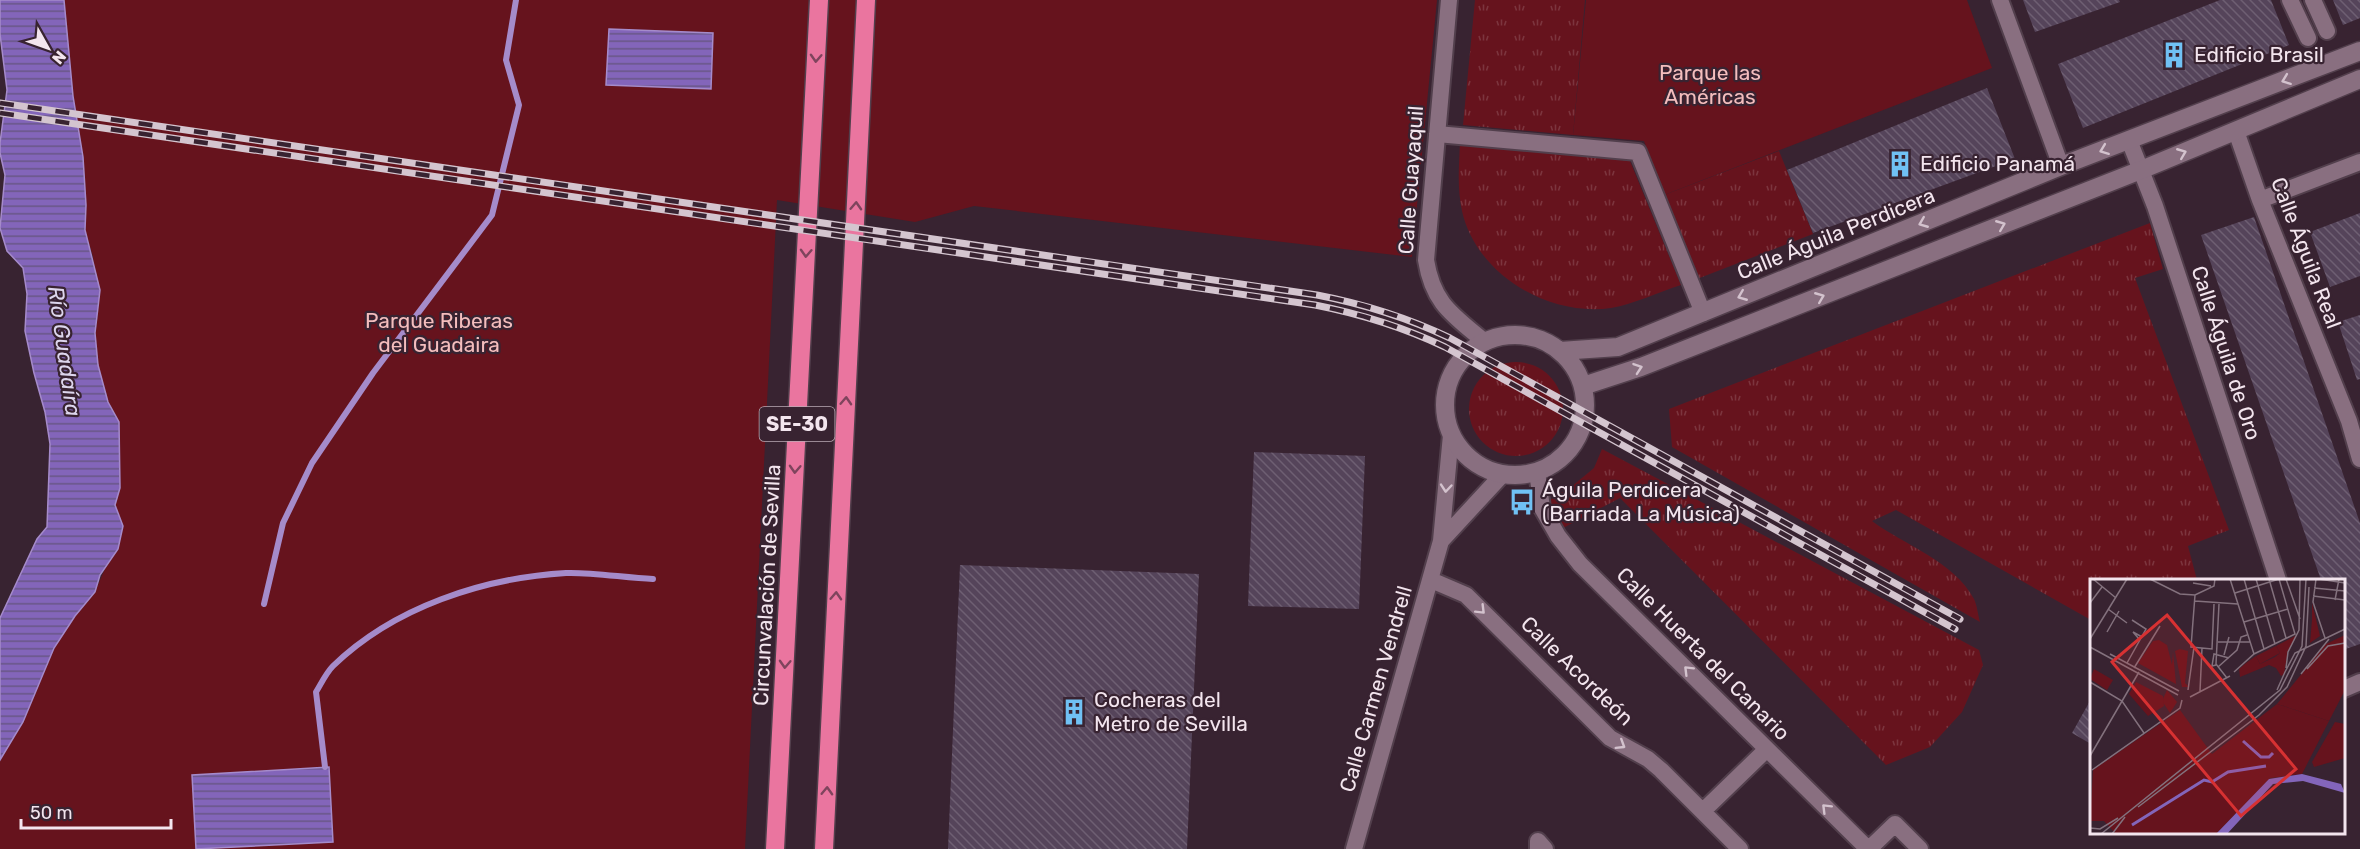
<svg xmlns="http://www.w3.org/2000/svg" width="2360" height="849" viewBox="0 0 2360 849" font-family="Rubik,sans-serif">
<defs>
<pattern id="grass-tufts" width="24" height="20" patternUnits="userSpaceOnUse" patternTransform="scale(1.5)"><rect width="24" height="20" fill="#66131d"/><path d="M3 7l-1-3M5 7V3M7 7l1-3M15 17l-1-3M17 17v-4M19 17l1-3" fill="none" stroke="#7c353e"/></pattern>
<pattern id="water-rules" width="6" height="5" patternUnits="userSpaceOnUse" patternTransform="scale(1.5)"><rect width="6" height="5" fill="#8365ba"/><path d="M0 2.5h6" fill="none" stroke="#695786"/></pattern>
<pattern id="building-back-hatch" width="6" height="6" patternUnits="userSpaceOnUse" patternTransform="scale(1.5)"><rect width="6" height="6" fill="#55445a"/><path d="M-1 5l2 2M0 0l6 6M5-1l2 2" fill="none" stroke="#6e5f72"/></pattern>
</defs>
<rect width="100%" height="100%" fill="#382331"/>
<path fill="url(#grass-tufts)" d="M1475,0H1585L1573,135L1463,125Z
M1460,142L1630,161L1681,285C1659,292 1634,304 1611,308C1548,317 1476,274 1462,211C1457,188 1459,166 1460,142Z
M1779,151L1813,234L1697,279L1664,195Z
M2150,223L2163,269L2135,278L2229,530L2188,546L2197,580H2092L2091,620L1896,510L1872,521C1904,545 1954,561 1974,599C1977,605 1978,615 1980,622L1672,447L1669,409Z
M1469 409a47 47 0 1 1 94 0a47 47 0 1 1-94 0Z
M1602,449L1979,650L1983,665L1962,712L1930,747L1886,765L1620,498L1563,528L1548,501L1571,487L1594,468Z"/>
<path fill="#66131d" d="M64,0H1437L1412,257L974,206L915,222L777,200L745,849H0V760L23,722L54,648L75,616L95,592L123,526L115,505L120,488L119,422L108,402L98,365L95,333L98,312L93,257L85,230L86,205L83,157L73,96Z
M1586,0H1967L1992,68L1664,195L1644,141L1573,135Z"/>
<path fill="url(#water-rules)" stroke="#a58bca" stroke-width="1.5" d="M0,0H64L73,96L83,157L86,205L85,230L100,290L95,333L98,365L108,402L119,422L120,488L115,505L123,526L118,549L100,575L95,592L75,616L54,648L23,722L0,760V618L37,539L47,527L50,444L45,412L34,373L25,331L27,294L23,268L7,251L0,228L5,175L0,153V143L7,90L0,34Z
M609,29L713,33L711,89L606,85Z
M329,767L333,842L196,849L192,775Z"/>
<g fill="none" stroke-linecap="round" stroke-linejoin="round">
<path stroke="#a58bca" stroke-width="6" d="M264,604L283,523L312,463L373,373L492,215L519,105L506,60L516,0
M325,767L316,692C321,684 326,673 333,666C394,607 483,578 566,573C592,572 626,578 653,579"/>
</g>
<path fill="url(#building-back-hatch)" d="M2023,0H2119L2120,2L2035,32Z
M2220,0H2271L2289,45L2083,128L2058,64Z
M2333,0H2360V18L2343,25Z
M1987,88L2015,159L1813,233L1787,170Z
M2360,213V276L2330,287L2310,232Z
M2254,217L2360,523V644L2343,650V580H2321L2201,235Z
M2360,315V379L2357,380L2338,322Z
M1254,452L1365,456L1359,609L1248,606Z
M960,565L1199,574L1187,849H948Z
M2091,699V744L2072,733Z"/>
<g fill="none" stroke-linecap="round" stroke-linejoin="round">
<g stroke="#523f4c" stroke-width="20">
<path id="street" d="M1449,0L1426,260C1433,304 1453,315 1485,342
M2000,0L2061,166
M2290,0L2308,38
M2313,0L2327,31
M2236,131L2260,200L2349,421L2360,459
M1437,134L1638,152L1703,313
M2129,140L2155,206L2278,580
M2260,200L2360,162
M1537,472L1542,508L1558,536L1580,564L1868,849
M1441,541L1502,475
M1431,580L1466,595L1610,738L1648,759L1661,770L1740,849
M2344,689L2360,682
M1703,811L1767,749
M1354,849L1441,541L1451,435
M1538,849V841L1545,849
M1869,849L1895,824L1920,849"/>
</g>
<g stroke="#523f4c" stroke-width="21">
<path id="secondary" d="M1445 405a70 70 0 1 1 140 0a70 70 0 1 1-140 0Z
M1560,351L1618,347L2061,166L2360,51
M1583,386L1641,367L2141,170L2360,79"/>
</g>
<g stroke="#523f4c" stroke-width="21">
<path id="highway" d="M775,849L819,0
M824,849L866,0"/>
</g>
<use href="#street" stroke="#896f80" stroke-width="16"/>
<use href="#secondary" stroke="#896f80" stroke-width="18"/>
<use href="#highway" stroke="#ea759f" stroke-width="18"/>
<g stroke="#d4c5cf" stroke-width="7">
<path id="rail" d="M0,103L1317,295C1364,304 1406,317 1450,338L1960,619
M0,113L1315,305C1361,314 1403,327 1445,347L1955,629"/>
</g>
<use href="#rail" stroke="#382331" stroke-width="4.5" stroke-dasharray="14" stroke-linecap="butt"/>
</g>
<defs><path id="oneway-chevron" d="M-2-3.5L2.5 0L-2 3.5" fill="none" stroke-width="1.6" stroke-linecap="round" stroke-linejoin="round" transform="scale(1.5)"/></defs>
<g stroke="#7f445d">
<use href="#oneway-chevron" transform="translate(816 58) rotate(93)"/>
<use href="#oneway-chevron" transform="translate(856 206) rotate(-87)"/>
<use href="#oneway-chevron" transform="translate(806 253) rotate(93)"/>
<use href="#oneway-chevron" transform="translate(846 401) rotate(-87)"/>
<use href="#oneway-chevron" transform="translate(795 469) rotate(93)"/>
<use href="#oneway-chevron" transform="translate(836 596) rotate(-87)"/>
<use href="#oneway-chevron" transform="translate(785 664) rotate(93)"/>
<use href="#oneway-chevron" transform="translate(827 791) rotate(-88)"/>
</g>
<g stroke="#d3c2cd">
<use href="#oneway-chevron" transform="translate(2286 80) rotate(159)"/>
<use href="#oneway-chevron" transform="translate(2104 150) rotate(159)"/>
<use href="#oneway-chevron" transform="translate(2182 153) rotate(-22)"/>
<use href="#oneway-chevron" transform="translate(1923 223) rotate(158)"/>
<use href="#oneway-chevron" transform="translate(2001 225) rotate(-22)"/>
<use href="#oneway-chevron" transform="translate(1742 296) rotate(158)"/>
<use href="#oneway-chevron" transform="translate(1820 297) rotate(-22)"/>
<use href="#oneway-chevron" transform="translate(1638 368) rotate(-19)"/>
<use href="#oneway-chevron" transform="translate(1446 488) rotate(95)"/>
<use href="#oneway-chevron" transform="translate(1481 610) rotate(45)"/>
<use href="#oneway-chevron" transform="translate(1688 670) rotate(-135)"/>
<use href="#oneway-chevron" transform="translate(1621 745) rotate(32)"/>
<use href="#oneway-chevron" transform="translate(1826 808) rotate(-135)"/>
</g>
<defs>
<g id="building-bare" transform="scale(2.07)"><path d="M-4-6H4V6H1V3H-1V6H-4ZM-2.5-4.3h1.7v1.8h-1.7ZM.8-4.3h1.7v1.8H.8ZM-2.5-1h1.7V.8h-1.7ZM.8-1h1.7V.8H.8Z" fill="#70c1f4" stroke="#382331" stroke-width="2.5" paint-order="stroke"/></g>
<g id="bus-bare" transform="scale(2.07)"><path d="M-5-6H5V4H4V6H2V4H-2V6H-4V4H-5ZM-3.5-4V0h7V-4ZM-3.5 1.2v1.5H-2V1.2ZM2 1.2v1.5H3.5V1.2Z" fill="#70c1f4" stroke="#382331" stroke-width="2.5" paint-order="stroke"/></g>
</defs>
<g fill-rule="evenodd">
<use href="#building-bare" x="2174" y="55"/>
<use href="#building-bare" x="1900" y="164"/>
<use href="#bus-bare" x="1522" y="502"/>
<use href="#building-bare" x="1074" y="712"/>
</g>
<g text-anchor="middle" stroke-width="4.5" stroke-linejoin="round" paint-order="stroke">
<rect fill="#382331" stroke="#bbabb5" stroke-width="1.5" x="759.5" y="407" width="75" height="34" rx="4.5"/>
<g font-size="20" font-weight="bold" fill="#f3e5ee">
<text x="797" y="431">SE-30</text>
</g>
<g font-size="21" fill="#f3e5ee" stroke="#382331" text-anchor="start">
<text x="2194" y="62">Edificio Brasil</text>
<text x="1920" y="171">Edificio Panamá</text>
<text x="1542" y="497">Águila Perdicera<tspan x="1542" dy="24">(Barriada La Música)</tspan></text>
<text x="1094" y="707">Cocheras del<tspan x="1094" dy="24">Metro de Sevilla</tspan></text>
</g>
<g font-size="21" fill="#f4bdbd" stroke="#382331">
<text x="1710" y="80">Parque las<tspan x="1710" dy="24">Américas</tspan></text>
<text x="439" y="328">Parque Riberas<tspan x="439" dy="24">del Guadaira</tspan></text>
</g>
<g font-size="21" fill="#f3e5ee" stroke="#382331">
<text transform="translate(1411 180) rotate(-86)" y="7">Calle Guayaquil</text>
<text transform="translate(1836 234) rotate(-22)" y="7">Calle Águila Perdicera</text>
<text transform="translate(2306 253) rotate(69)" y="7">Calle Águila Real</text>
<text transform="translate(2226 353) rotate(72)" y="7">Calle Águila de Oro</text>
<text transform="translate(767 585) rotate(-87)" y="7">Circunvalación de Sevilla</text>
<text transform="translate(1703 654) rotate(45)" y="7">Calle Huerta del Canario</text>
<text transform="translate(1577 671) rotate(44)" y="7">Calle Acordeón</text>
<text transform="translate(1376 689) rotate(-74)" y="7">Calle Carmen Vendrell</text>
</g>
<g font-size="22" font-style="italic" fill="#ddd6ed" stroke="#382331">
<text transform="translate(65 351) rotate(82)" y="8">Río Guadaíra</text>
</g>
</g>
<g transform="translate(2090 579)">
<rect width="255" height="255" fill="#382331"/>
<path d="M222,24L230,57L220,64L222,41ZM207,56L198,72L194,95L191,97L186,89L179,86L150,98L149,90L156,84L166,77L170,85L185,78L190,74L186,67ZM255,56V111L239,142L187,125L236,65ZM69,61L77,66L82,86L83,73L86,105L48,84L63,62ZM90,70L98,72L95,104L99,108H92L85,72ZM4,90L23,101L17,111L0,100ZM77,111L87,123L80,134L72,122ZM245,143L255,145V179L224,188L222,183Z" fill="#66131d"/>
<path d="M186,67L190,74L170,85L166,77ZM46,103L73,117L74,127L58,137L39,115ZM187,125L239,142L212,195L180,199L126,255H26L14,242H0L3,191L90,131L122,175Z" fill="#66131d"/>
<path d="M212,195L251,205L255,214L213,202L183,205L137,255H126L179,200Z" fill="#8365ba"/>
<path fill="none" stroke="#8365ba" stroke-width="3" d="M153,162L171,178H179L183,174M42,246L114,201L122,203L138,193L176,187"/>
<path fill="none" stroke="#83717d" stroke-width="1.5" d="M3,0L26,19M60,0L90,15L105,16L124,7L125,0M140,0L164,75M154,0L174,70M166,0L185,65M179,0L196,59M196,0L210,40M226,0L223,23L235,59M229,0L255,4M103,4L121,7M224,9L255,12M145,14L189,0M105,16L101,68L122,70L124,25M223,17L255,21M245,21L249,0M105,22L148,25M0,24L12,8M129,25L126,85L137,99M18,30L37,44M154,43L198,30M17,53L29,32M0,60L37,0M49,60L43,53L52,58M128,63H160M0,68L88,116M20,75L89,112M134,76L139,58M37,84L56,50L42,41M126,86L122,87L124,75L139,79M128,88L147,71L151,58L157,56M44,89L70,47M196,89L198,73L209,51L210,0M217,90L238,67L255,64M144,93L164,75L205,55L189,0M195,93L205,74L255,50M211,95L239,60M0,103L32,122L54,154M98,111L104,68M187,111L195,93M110,112L112,69M100,118L140,97M0,177L49,93M2,191L90,129L92,121M48,228L169,136L197,108L216,67L219,8M0,249L10,250L28,239M11,255L190,111L212,67L216,0M22,255L35,238"/>
<path fill="#d73132" fill-opacity="0.15" stroke="#d73132" stroke-width="3" d="M77,36L206,190L151,237L22,83Z"/>
<rect width="255" height="255" fill="none" stroke="#f3e5ee" stroke-width="3"/>
</g>
<g transform="translate(48 48) rotate(130)" stroke="#382331" stroke-width="4.5" paint-order="stroke">
<path d="M0-4.5L10 22L0 15L-10 22Z" fill="#f3e5ee"/>
<text y="-9" font-size="16" font-weight="bold" text-anchor="middle" fill="#f3e5ee">N</text>
</g>
<path d="M21 819v9h150v-9" fill="none" stroke="#f3e5ee" stroke-width="3"/>
<text x="30" y="819" font-size="18" fill="#f3e5ee" stroke="#382331" stroke-width="4.5" paint-order="stroke">50 m</text>
</svg>
